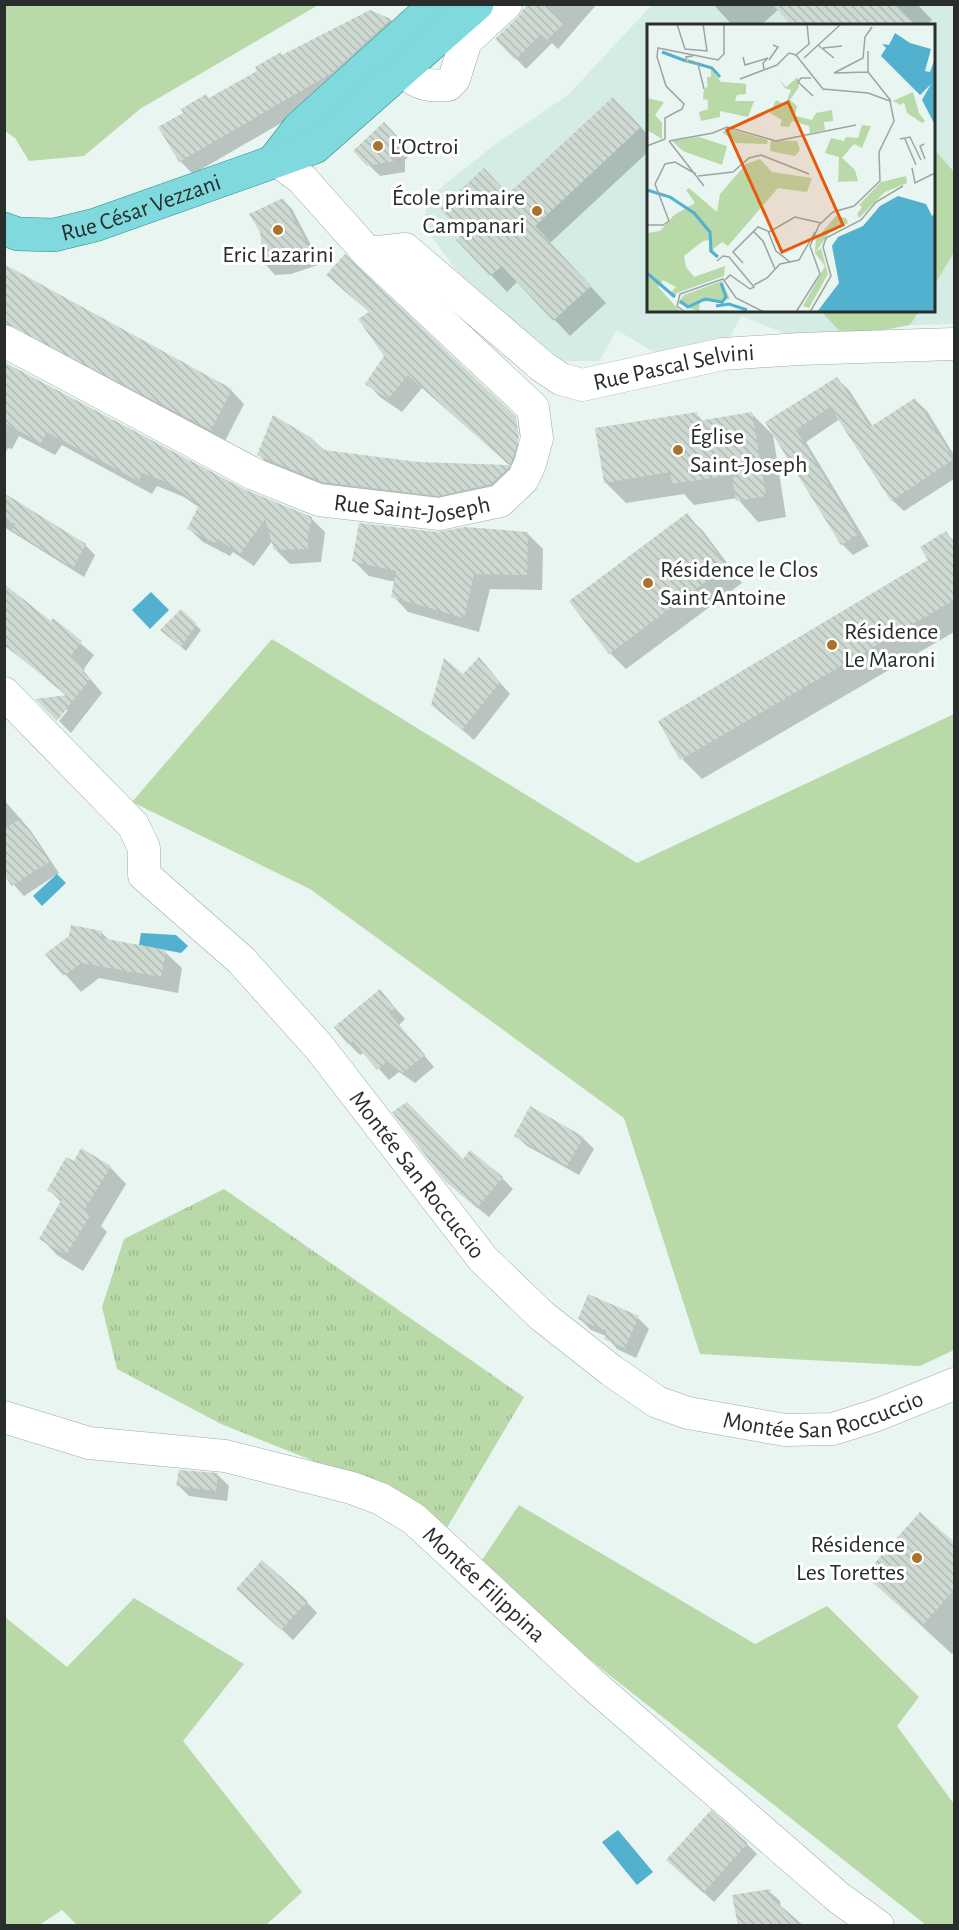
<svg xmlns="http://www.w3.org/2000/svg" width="959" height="1930" viewBox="0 0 959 1930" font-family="'Alegreya Sans',sans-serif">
<defs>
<pattern id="park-tufts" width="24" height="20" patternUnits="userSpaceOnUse" patternTransform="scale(1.5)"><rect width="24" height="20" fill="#b9d9a8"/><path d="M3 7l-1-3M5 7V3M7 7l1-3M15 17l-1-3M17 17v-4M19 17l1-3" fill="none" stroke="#9fbb91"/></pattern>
<pattern id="building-back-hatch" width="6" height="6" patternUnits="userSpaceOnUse" patternTransform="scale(1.5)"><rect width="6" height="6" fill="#ced9d2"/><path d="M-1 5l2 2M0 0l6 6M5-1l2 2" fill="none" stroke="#b1bbb4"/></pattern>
</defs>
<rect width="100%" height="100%" fill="#e8f5f1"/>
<path fill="#d5ebe5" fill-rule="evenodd" d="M652,5H954V324L910,325L845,337L802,340L741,316L728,341L657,354L617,330L599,361H564L543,346L457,271L423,225L429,197L494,145L568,95ZM648,26H934V310H648Z"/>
<path fill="#b9d9a8" d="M4,5L5,4L318,5L140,109L84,156L29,161L15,138L5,131Z
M934,149L954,172V252L934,286Z
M821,311H919L910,325L845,337Z
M272,639L637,863L954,714V1350L920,1366L700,1354L624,1118L310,889L132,802Z
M519,1505L755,1644L827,1606L919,1697L897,1726L954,1804V1925H926L560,1636L482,1560Z
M134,1598L244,1664L183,1741L302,1892L266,1925H77L62,1910L39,1925H5V1617L67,1667Z"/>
<path fill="url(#park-tufts)" d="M224,1189L524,1397L445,1531L364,1481L221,1424L117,1369L102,1307L124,1239Z"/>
<path fill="#52b1cf" d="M151,592L169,610L150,629L132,610Z
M57,874L66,883L42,906L33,896Z
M141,933L176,935L188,946L181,953L139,945Z
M618,1830L653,1872L637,1885L602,1842Z"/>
<path fill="#0003" d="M531,4H597L558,49L552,43L526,69L497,39Z
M713,4H917L932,20L925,26H794L779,9L760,26H733Z
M370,11L391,20L403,33L345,86L193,174L180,161L185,113L283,56Z
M630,115L648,135V152L550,243L606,303L570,336L518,281L507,292L458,240Z
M384,124L412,153L405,160V172L380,176L355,151Z
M282,199L292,209L321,264L291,274L275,275L265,264Z
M4,266L231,390L244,404L224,443L4,343Z
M386,356L515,417L518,444H521L518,421L529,432L526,472L453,509L338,495L272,468L259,455L323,452L418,463L511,466L422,388L402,412L380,397L367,383Z
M4,363L245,491L311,518L325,532L321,562L290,564L276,550L273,540L254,566L233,552L230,556L203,542L189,529L200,508L184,497L157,486L152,494L62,445L55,455L19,436L12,449L8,448L4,455Z
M837,379L849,390L873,427L915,400L927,411L954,455V479L904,511L892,500L840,419L806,442L869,546L853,555L842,544L767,423Z
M696,414L704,422L752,414L773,435L786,517L758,522L737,498L694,505L684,494L626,503L605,482Z
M4,495L85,545L95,555L84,577L4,527Z
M686,515L703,531L742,583L626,669L610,653Z
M437,533L528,534L543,549L542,590L490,589L479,632L408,612L393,596L395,582L369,576L354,561Z
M946,533L954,541V632L702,779L682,759L930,560Z
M181,611L201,630L186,651L167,635Z
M53,620L94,655L83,670L102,693L71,733L59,721L68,710H64L68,697L9,647Z
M489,670L510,694L474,740L433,705Z
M4,800L31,831L59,873L24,896L4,874Z
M101,932L111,942L165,952L182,968L178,993L99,978L81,992L47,954Z
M380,991L405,1019L399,1025L434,1067L415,1083L399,1072L389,1080L364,1052L360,1055L349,1044Z
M516,1136L583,1138L594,1149L579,1175L527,1146Z
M463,1161L502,1178L513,1189L489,1217L459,1193Z
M74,1163L110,1167L126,1184L101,1226L107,1232L83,1271L57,1255L41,1238L62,1203L49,1190Z
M638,1318L649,1329L636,1358L617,1349L606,1336L591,1330L580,1319Z
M218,1475L229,1486L227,1501L189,1496L178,1485Z
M921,1514L954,1544V1652L952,1654L866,1575Z
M249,1599L307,1602L317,1613L293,1640Z
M747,1844L757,1854L714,1902L676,1867Z
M769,1891L780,1901L781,1908L742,1926Z"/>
<path fill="url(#building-back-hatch)" d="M527,4H546L564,23L547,40L541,34L515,60L495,39L518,17Z
M772,4H896L916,26H792Z
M370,10L391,19L332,73L179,162L158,127L183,113L181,109L206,94L209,98L257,71L255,67L281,52L282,55Z
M613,97L641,127L535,226L591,286L553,321L502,266L490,276L456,240L462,234L440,209L484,168L508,194Z
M384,122L402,141L394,148V161L367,166L353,151Z
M283,198L312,254L281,264L264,265L260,232L249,214Z
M345,254L516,417L519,437L513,458L508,468L491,484L438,496L323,482L257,455L273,415L310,437L324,450L418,462L509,465L408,375L388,399L365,384L384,356L358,319L369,312L326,275Z
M4,264L232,389L211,430L4,323Z
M4,362L246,490L312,517L308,535V549L274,550L265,519L240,554L218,539L215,543L187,529L199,505L169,483L143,473L138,481L47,432L41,443L4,423Z
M837,377L870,427L915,398L954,459L891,501L830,407L796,430L858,534L841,545L765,422Z
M697,412L698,421L752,412L766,496L736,501L732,479L738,474L672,484L670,472L604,483L595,428Z
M4,493L86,544L73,568L12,530L15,524L4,520Z
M687,513L727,566L609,654L569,601Z
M359,523L437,532L465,527L528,532L527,575L474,574L464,618L391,597L396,571L352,561Z
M946,531L954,544V600L680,760L658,721L928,560L920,547Z
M4,584L51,621L53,618L82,641L70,657L85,669L82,672L90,679L57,721L35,699L67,695L4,645Z
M181,609L197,624L181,647L160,630Z
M479,657L500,682L462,730L431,705L444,658L463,674Z
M21,818L49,862L12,886L4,875V829Z
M71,925L102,931L101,938L166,950L161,977L82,963L63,976L45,954L69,936Z
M380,989L395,1008L389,1013L425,1055L403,1073L387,1061L377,1070L353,1041L348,1045L334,1027Z
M407,1102L463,1159L470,1150L503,1177L477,1208L446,1182L392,1112Z
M530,1106L584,1137L567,1166L514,1136Z
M81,1148L111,1166L84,1210L91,1214L66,1255L39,1239L62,1199L47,1190L66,1157L74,1161Z
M588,1294L639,1316L625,1348L604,1339L607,1331L578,1319Z
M179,1470L218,1473L216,1491L176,1486Z
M920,1512L954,1542V1590L922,1626L864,1575Z
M262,1560L308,1601L281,1630L236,1589Z
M711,1810L748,1843L703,1893L666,1860Z
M770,1889L772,1899L805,1926H738L732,1895Z"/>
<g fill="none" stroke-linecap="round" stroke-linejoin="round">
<g stroke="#9faba8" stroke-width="33">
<g id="minor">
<path d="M387,50C407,74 414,89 448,85L454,79L466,41L506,4"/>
<path id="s1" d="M368,253L405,249L543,367L561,379L582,385L723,354L799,349L954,344"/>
<path id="s2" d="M4,341L254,474L319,500L439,514L500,501L523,479L530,464L537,438L533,408L368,253L302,179L275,159"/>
<path id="s3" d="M4,693L133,825L144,848V875L241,960L319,1047L483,1259L542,1316L612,1371L657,1402L688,1413L785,1430L833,1429L877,1415L954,1384"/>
<path id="s4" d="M4,1417L89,1443L225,1456L352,1488L381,1499L414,1519L590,1682L839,1898L878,1926"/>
</g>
</g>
<g stroke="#298d91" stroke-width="34">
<g id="major">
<path d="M275,159L299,128L436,4"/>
<path id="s5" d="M4,229L18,234L54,235L95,225L315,147L477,4"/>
</g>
</g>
<use href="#minor" stroke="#fff" stroke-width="32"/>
<use href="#major" stroke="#7fd9dd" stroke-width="33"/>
</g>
<g fill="#a9732d" stroke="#fff" stroke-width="2">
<circle cx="378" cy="146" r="6"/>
<circle cx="537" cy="211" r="6"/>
<circle cx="278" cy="230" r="6"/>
<circle cx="678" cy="450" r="6"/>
<circle cx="648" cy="583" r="6"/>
<circle cx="832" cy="645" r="6"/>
<circle cx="917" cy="1558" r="6"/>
</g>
<g text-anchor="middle" stroke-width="6" stroke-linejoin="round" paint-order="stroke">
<g font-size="24" fill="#292e2c" stroke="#fff" text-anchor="start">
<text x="390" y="154">L'Octroi</text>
<text x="525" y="205" text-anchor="end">École primaire<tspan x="525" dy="28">Campanari</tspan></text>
<text x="278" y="262" text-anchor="middle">Eric Lazarini</text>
<text x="690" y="444">Église<tspan x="690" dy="28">Saint-Joseph</tspan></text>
<text x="660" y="577">Résidence le Clos<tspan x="660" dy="28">Saint Antoine</tspan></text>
<text x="844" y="639">Résidence<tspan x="844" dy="28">Le Maroni</tspan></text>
<text x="905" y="1552" text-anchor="end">Résidence<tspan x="905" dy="28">Les Torettes</tspan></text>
</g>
<g font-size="24" fill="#292e2c" stroke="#fff">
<text dy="8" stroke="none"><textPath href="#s5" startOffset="142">Rue César Vezzani</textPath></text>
<text dy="8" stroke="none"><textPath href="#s1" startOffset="356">Rue Pascal Selvini</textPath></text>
<text dy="8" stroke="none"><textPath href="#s2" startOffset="447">Rue Saint-Joseph</textPath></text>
<text dy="8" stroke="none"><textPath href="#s3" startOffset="644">Montée San Roccuccio</textPath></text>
<text dy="8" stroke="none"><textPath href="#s3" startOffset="1148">Montée San Roccuccio</textPath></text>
<text dy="8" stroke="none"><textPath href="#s4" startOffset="522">Montée Filippina</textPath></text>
</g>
</g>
<g transform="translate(647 24)">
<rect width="288" height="288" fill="#e8f5f1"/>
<path d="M64,45L74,58L99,60V70L90,71L88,77H107L101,93L73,87V93L54,97L52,88L61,85L60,53H64ZM151,53L152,63L143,76L150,82L148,92L165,96L169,89L185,86L186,97L177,98L178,106L163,109L162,102L145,97L142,103L133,102L135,96L123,89L129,76L138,81L144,66L138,64L132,55L139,63ZM215,101L224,102L215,124L207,120L195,134L208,146L211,157L191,158L192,133L178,129L184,114L197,117L199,113L211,114ZM82,105L121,116L120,120L89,119L75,108ZM113,135L125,148L165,154L160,168L131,164L81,222L75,218L66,225L69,234L62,227V216L56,217L37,232L39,243L47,253L78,242L77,252L30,269L26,274L22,270L29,263L16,256L11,263L34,288H0V209L13,207L27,191L48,179L39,166L42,164L70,188L73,170L99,140ZM259,152L260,159L238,168L212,194L210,190L215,183L212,181L234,158ZM189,192L199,194L201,199L182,209L168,229L169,215ZM75,257L83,275L53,278L52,288L31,279L37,271Z" fill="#b9d9a8"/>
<path d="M174,224L181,250L162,284L156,282L178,242L168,229Z" fill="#b9d9a8"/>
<path d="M74,58L99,60V70H90L87,77L96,79L91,86L73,87L61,82V76L56,75L57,65L60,63L64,72L69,59ZM52,113L80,122L75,141L36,127L25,117ZM124,116L150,117L153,126L148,132L123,127Z" fill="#b9d9a8"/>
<path d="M266,68L272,89L278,97L275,99L260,89L257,78L254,81L246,77ZM0,74L17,78L8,91L15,99V115L0,106Z" fill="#b9d9a8"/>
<path d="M248,9L263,19L284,25L278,47L283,48L288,34V101L275,76L284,60L273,71L234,32L239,24L235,20L242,21ZM251,172L279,180L285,192L288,189V288H170L192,259L185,222L191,213L216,202L233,182Z" fill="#52b1cf"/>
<path fill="none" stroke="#52b1cf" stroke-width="3" d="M15,28L39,37M41,37L65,44L73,53M0,166L23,173L47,189L63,208L64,227L71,233M0,249L28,273M33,277L41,283L58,275L75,278L79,273L74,259M69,282L82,280L100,286"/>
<path fill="none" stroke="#9ca5a2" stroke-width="1.5" d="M30,0L38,25L60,27L56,0M171,21L187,34M176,24L195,22M221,27V48M149,31L176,65L221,69L243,77L247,97L232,128L233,157L207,182L186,188L172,201L163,222L173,250L149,288M149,31L162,20L160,0M46,32L39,33L40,38L51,40L57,65M96,33L98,41L121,34L116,39L117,45M157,34L194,0M122,36L131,23L126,21M221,48L244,77M187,49L216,34L218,13L225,3M187,49L221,48M164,54H154L151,58L166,72M93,55L130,41L142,29L149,31M253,115L263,113L274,136M258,115L269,141M22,117L66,109L80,103L129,117L209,101M22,117L57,162M277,120L273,122L278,135M0,122L18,115V94L35,85L37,80L19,62L10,33L11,24L71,36L77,30V0M265,144L268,159L288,149M51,152L86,148L102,134L114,131L162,150M0,201H16L22,197L8,160L18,140L28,138L49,150M106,207L116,217L128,245M122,208L148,193L174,199M70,237L76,232L82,233L107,263L103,265L83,251L78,256M96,239L86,228L111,203L121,207L129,227L143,238M107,261L120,254L133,240L152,236L168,208M38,288L30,282L33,270L76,255L89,274L117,288M163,288L184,252L176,223L179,214L214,196L229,178L256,162"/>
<path fill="#e8590c" fill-opacity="0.15" stroke="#e8590c" stroke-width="3" d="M141,78L196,201L135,228L80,106Z"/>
<rect width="288" height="288" fill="none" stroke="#292e2c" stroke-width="3"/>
</g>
<rect width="959" height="1930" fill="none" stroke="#292e2c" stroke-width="12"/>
</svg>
